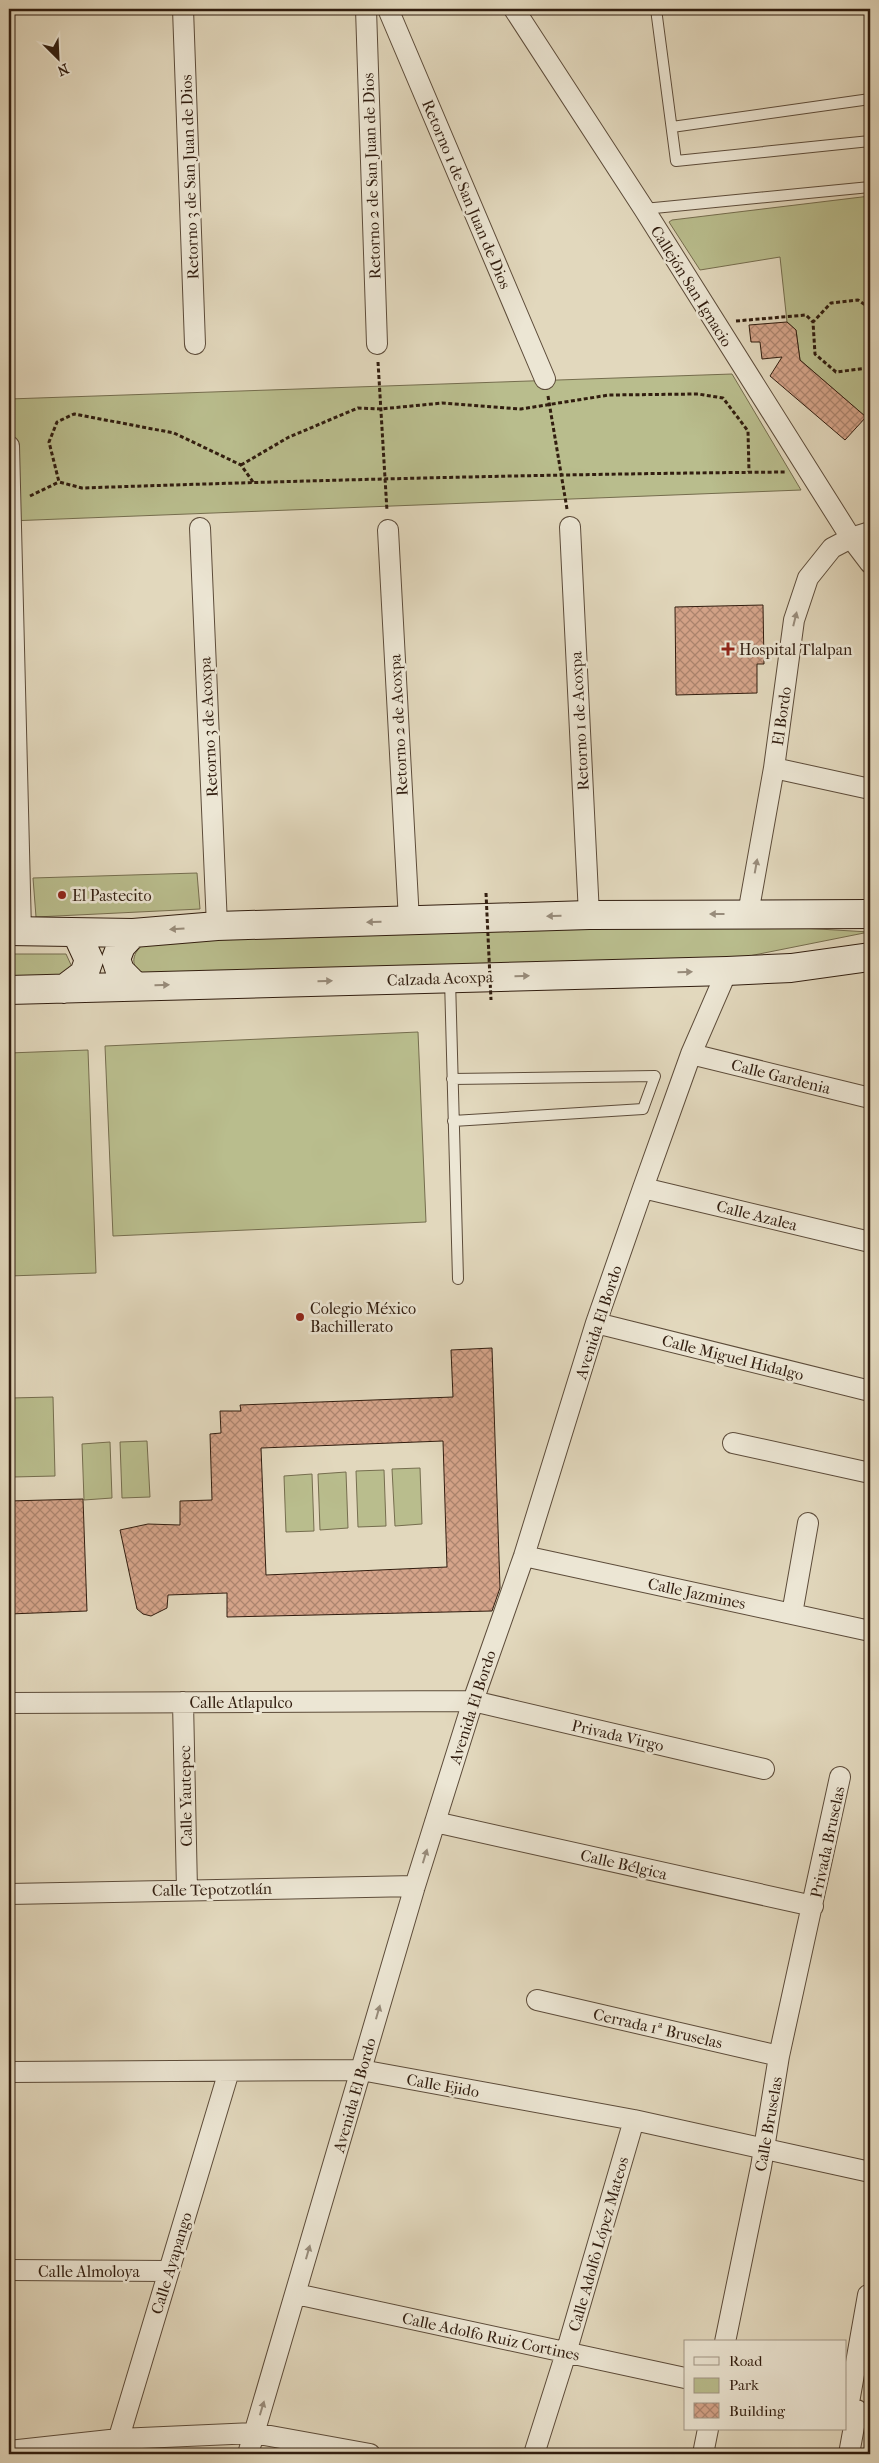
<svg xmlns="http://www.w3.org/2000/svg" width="879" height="2463" viewBox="0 0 879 2463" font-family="'IM FELL French Canon',serif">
<defs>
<pattern id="building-cross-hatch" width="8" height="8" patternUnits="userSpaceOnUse" patternTransform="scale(1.25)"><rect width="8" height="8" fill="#d5a48a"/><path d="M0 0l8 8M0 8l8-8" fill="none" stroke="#ad856f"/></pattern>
</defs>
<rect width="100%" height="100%" fill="#e2d8bd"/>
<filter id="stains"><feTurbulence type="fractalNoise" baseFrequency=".004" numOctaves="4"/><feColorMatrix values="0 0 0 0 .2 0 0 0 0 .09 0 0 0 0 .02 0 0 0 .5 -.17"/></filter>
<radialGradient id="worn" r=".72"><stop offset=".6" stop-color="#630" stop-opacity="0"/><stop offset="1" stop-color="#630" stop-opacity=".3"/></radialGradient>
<path fill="#b9bd8d" stroke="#756d4e" d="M870,196V411L866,417L800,360L796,330L787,322L780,257L700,270L669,222L672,220Z
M732,374L801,490L9,521V399Z
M197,873L200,909L36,917L33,878Z
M734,924L869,932L719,962L144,977C129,966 131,952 147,942L390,930Z
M9,954H66L72,967L60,980L9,981Z
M418,1032L426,1222L113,1236L105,1046Z
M88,1050L96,1273L9,1276V1053Z
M53,1397L55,1476L13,1477L11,1398Z
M147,1441L150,1497L122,1498L120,1442Z
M110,1442L112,1498L84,1500L82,1444Z
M420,1468L422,1524L395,1526L392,1469Z
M384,1470L386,1526L358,1527L356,1471Z
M346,1472L348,1528L320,1530L318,1474Z
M312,1474L314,1531L286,1532L284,1476Z"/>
<path fill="url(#building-cross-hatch)" stroke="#311d0f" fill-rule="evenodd" d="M787,322L796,330L800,360L866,417L845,440L770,376L782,357L762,359L760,342H751L749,325Z
M763,605L764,664H757V693L676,695L675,607Z
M492,1348L500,1588L492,1611L227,1617V1593L168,1595L167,1608L151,1616L143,1614L137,1609L120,1530L148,1524L180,1525V1501L212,1500L210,1434L221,1433L220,1411H241L240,1405L453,1397L451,1350ZM443,1441L447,1567L266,1575L261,1448Z
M83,1499L87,1611L9,1614V1501Z"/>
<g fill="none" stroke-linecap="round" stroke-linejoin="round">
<g stroke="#5d4c3a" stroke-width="12">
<path id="service" d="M656,9L676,161L870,141
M672,127L870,99
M644,209L870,187
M450,979L458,1279
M452,1079L655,1076L643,1109L453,1121"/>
</g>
<g stroke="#5d4c3a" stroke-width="22">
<path id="minor" d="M183,9L195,344
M366,9L377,344
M388,9L545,379
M514,9L644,209L851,538L870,563
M9,446L21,931
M570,527L589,915
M200,528L217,926
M388,530L409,921
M774,768L870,789
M748,914L774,768L794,620L808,578L832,548L851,538L870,532
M691,1054L870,1098
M643,1188L870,1242
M596,1323L870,1391
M733,1443L870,1473
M524,1556L870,1631
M792,1614L808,1523
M183,1702L187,1890
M9,1703L473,1701L764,1769
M435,1822L813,1906
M9,1894L415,1886
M537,2000L779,2056
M9,2072L361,2070L634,2120L870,2172
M9,2270L168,2271
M296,2294L685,2378
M725,2342L761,2167L779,2056L840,1777
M848,2408L868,2295
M9,2451L119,2439L254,2433L370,2454
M114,2454L229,2071
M248,2454L415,1886L473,1701L524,1556L596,1323L643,1188L691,1054L727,971
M534,2454L566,2353L634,2120
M703,2454L708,2429
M849,2454L857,2410"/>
</g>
<g stroke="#311d0f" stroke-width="30">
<path id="secondary" d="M9,931L133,933L217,926L589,915L870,914
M133,933L121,946L116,959L120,971L135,986
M64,989L84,974L89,960L77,934
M9,990L727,971L791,968L870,957"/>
</g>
<path stroke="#311d0f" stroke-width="3" stroke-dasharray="4 2.5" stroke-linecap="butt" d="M870,308L858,300L831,303L813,322L815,354L836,372L868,368L870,365
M736,321L806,315L813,322
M378,362L387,511
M548,396L567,509
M241,465L289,437L358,408L381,409L442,403L521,409L609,395L698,394L723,398L748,431L749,472
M253,482L241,465L174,433L74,414L57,422L49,442L59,482L82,488C317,480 551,474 786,472
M30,496L59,482"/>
<use href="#service" stroke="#ece6d4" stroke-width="10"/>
<use href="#minor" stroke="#ece6d4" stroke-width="20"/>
<use href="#secondary" stroke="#ece6d4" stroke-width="28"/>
<path stroke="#311d0f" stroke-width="3" stroke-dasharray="4 2.5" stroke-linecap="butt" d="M486,893L491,1000"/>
</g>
<defs><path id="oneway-solid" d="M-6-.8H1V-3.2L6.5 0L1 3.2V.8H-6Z" transform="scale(1.25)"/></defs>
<g fill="#988c7b">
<use href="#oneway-solid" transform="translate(795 619) rotate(-76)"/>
<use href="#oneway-solid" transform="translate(756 866) rotate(-80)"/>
<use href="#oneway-solid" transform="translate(717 914) rotate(-180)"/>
<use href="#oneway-solid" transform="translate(554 916) rotate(178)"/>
<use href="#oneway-solid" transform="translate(374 922) rotate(178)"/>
<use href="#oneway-solid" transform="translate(177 929) rotate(176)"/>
<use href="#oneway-solid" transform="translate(685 972) rotate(-1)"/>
<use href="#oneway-solid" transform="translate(522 976) rotate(-1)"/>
<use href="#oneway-solid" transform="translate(325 981) rotate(-1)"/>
<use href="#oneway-solid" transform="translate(162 985) rotate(-2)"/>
<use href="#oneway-solid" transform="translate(425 1856) rotate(-73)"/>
<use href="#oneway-solid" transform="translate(378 2012) rotate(-74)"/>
<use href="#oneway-solid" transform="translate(308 2252) rotate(-74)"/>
<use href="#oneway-solid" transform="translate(262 2408) rotate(-73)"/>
</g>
<g fill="#8f2418" stroke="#ece6d4" stroke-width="2">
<path d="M725.5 641.5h5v5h5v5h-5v5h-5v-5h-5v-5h5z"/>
<circle cx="62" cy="895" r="5"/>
<circle cx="300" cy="1317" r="5"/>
</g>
<g text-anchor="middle" stroke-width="5" stroke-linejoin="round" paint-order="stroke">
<g font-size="16" fill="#311d0f" stroke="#ece6d4">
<text transform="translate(371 176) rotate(-92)" y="6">Retorno 2 de San Juan de Dios</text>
<text transform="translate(189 177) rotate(-92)" y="6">Retorno 3 de San Juan de Dios</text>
<text transform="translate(467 194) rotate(67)" y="6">Retorno 1 de San Juan de Dios</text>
<text transform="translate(692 286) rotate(58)" y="6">Callejón San Ignacio</text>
<text transform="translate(781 716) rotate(-82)" y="6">El Bordo</text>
<text transform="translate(579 721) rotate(-93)" y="6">Retorno 1 de Acoxpa</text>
<text transform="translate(398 725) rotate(-93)" y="6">Retorno 2 de Acoxpa</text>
<text transform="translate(208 727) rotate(-93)" y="6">Retorno 3 de Acoxpa</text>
<text transform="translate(440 978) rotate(-2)" y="6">Calzada Acoxpa</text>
<text transform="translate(781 1076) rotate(14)" y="6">Calle Gardenia</text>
<text transform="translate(757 1215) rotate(14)" y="6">Calle Azalea</text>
<text transform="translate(598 1322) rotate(-72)" y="6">Avenida El Bordo</text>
<text transform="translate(733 1357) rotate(14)" y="6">Calle Miguel Hidalgo</text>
<text transform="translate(697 1593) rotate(12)" y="6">Calle Jazmines</text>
<text x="241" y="1708">Calle Atlapulco</text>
<text transform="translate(472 1707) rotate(-72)" y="6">Avenida El Bordo</text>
<text transform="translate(618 1735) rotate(13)" y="6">Privada Virgo</text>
<text transform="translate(185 1796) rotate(-91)" y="6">Calle Yautepec</text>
<text transform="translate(827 1842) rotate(-78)" y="6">Privada Bruselas</text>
<text transform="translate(624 1864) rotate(13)" y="6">Calle Bélgica</text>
<text transform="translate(212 1889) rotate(-1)" y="6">Calle Tepotzotlán</text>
<text transform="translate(658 2028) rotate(13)" y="6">Cerrada 1ª Bruselas</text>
<text transform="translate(443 2085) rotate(10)" y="6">Calle Ejido</text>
<text transform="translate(354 2095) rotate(-74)" y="6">Avenida El Bordo</text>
<text transform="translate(768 2124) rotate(-80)" y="6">Calle Bruselas</text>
<text transform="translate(598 2244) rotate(-74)" y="6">Calle Adolfo López Mateos</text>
<text transform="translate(171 2263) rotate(-73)" y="6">Calle Ayapango</text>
<text x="89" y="2277">Calle Almoloya</text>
<text transform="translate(491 2336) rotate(12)" y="6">Calle Adolfo Ruiz Cortines</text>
</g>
<g font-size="16" fill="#311d0f" stroke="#ece6d4" text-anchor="start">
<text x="739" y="655">Hospital Tlalpan</text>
<text x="72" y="901">El Pastecito</text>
<text x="310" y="1314">Colegio México<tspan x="310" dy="18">Bachillerato</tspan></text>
</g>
</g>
<rect width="879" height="2463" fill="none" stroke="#e2d8bd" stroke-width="30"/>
<rect x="10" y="10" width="859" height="2443" fill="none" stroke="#311d0f" stroke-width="2.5"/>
<rect x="15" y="15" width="849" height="2433" fill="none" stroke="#311d0f"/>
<rect x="684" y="2340" width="162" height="90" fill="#ece6d4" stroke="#a19685"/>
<rect x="694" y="2357" width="25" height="8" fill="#ece6d4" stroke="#a19685"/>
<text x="729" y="2366" font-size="15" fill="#311d0f">Road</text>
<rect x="694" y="2378" width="25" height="15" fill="#b9bd8d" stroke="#a19685"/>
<text x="729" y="2390" font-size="15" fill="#311d0f">Park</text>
<rect x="694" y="2403" width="25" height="15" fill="url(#building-cross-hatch)" stroke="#a19685"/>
<text x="729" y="2416" font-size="15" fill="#311d0f">Building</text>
<g transform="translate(58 58) rotate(156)" stroke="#ece6d4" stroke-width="4" paint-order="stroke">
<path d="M0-4L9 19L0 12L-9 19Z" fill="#311d0f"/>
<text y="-8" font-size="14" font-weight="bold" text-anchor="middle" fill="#311d0f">N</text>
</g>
<rect width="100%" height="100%" filter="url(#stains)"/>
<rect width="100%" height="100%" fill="url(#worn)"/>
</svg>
